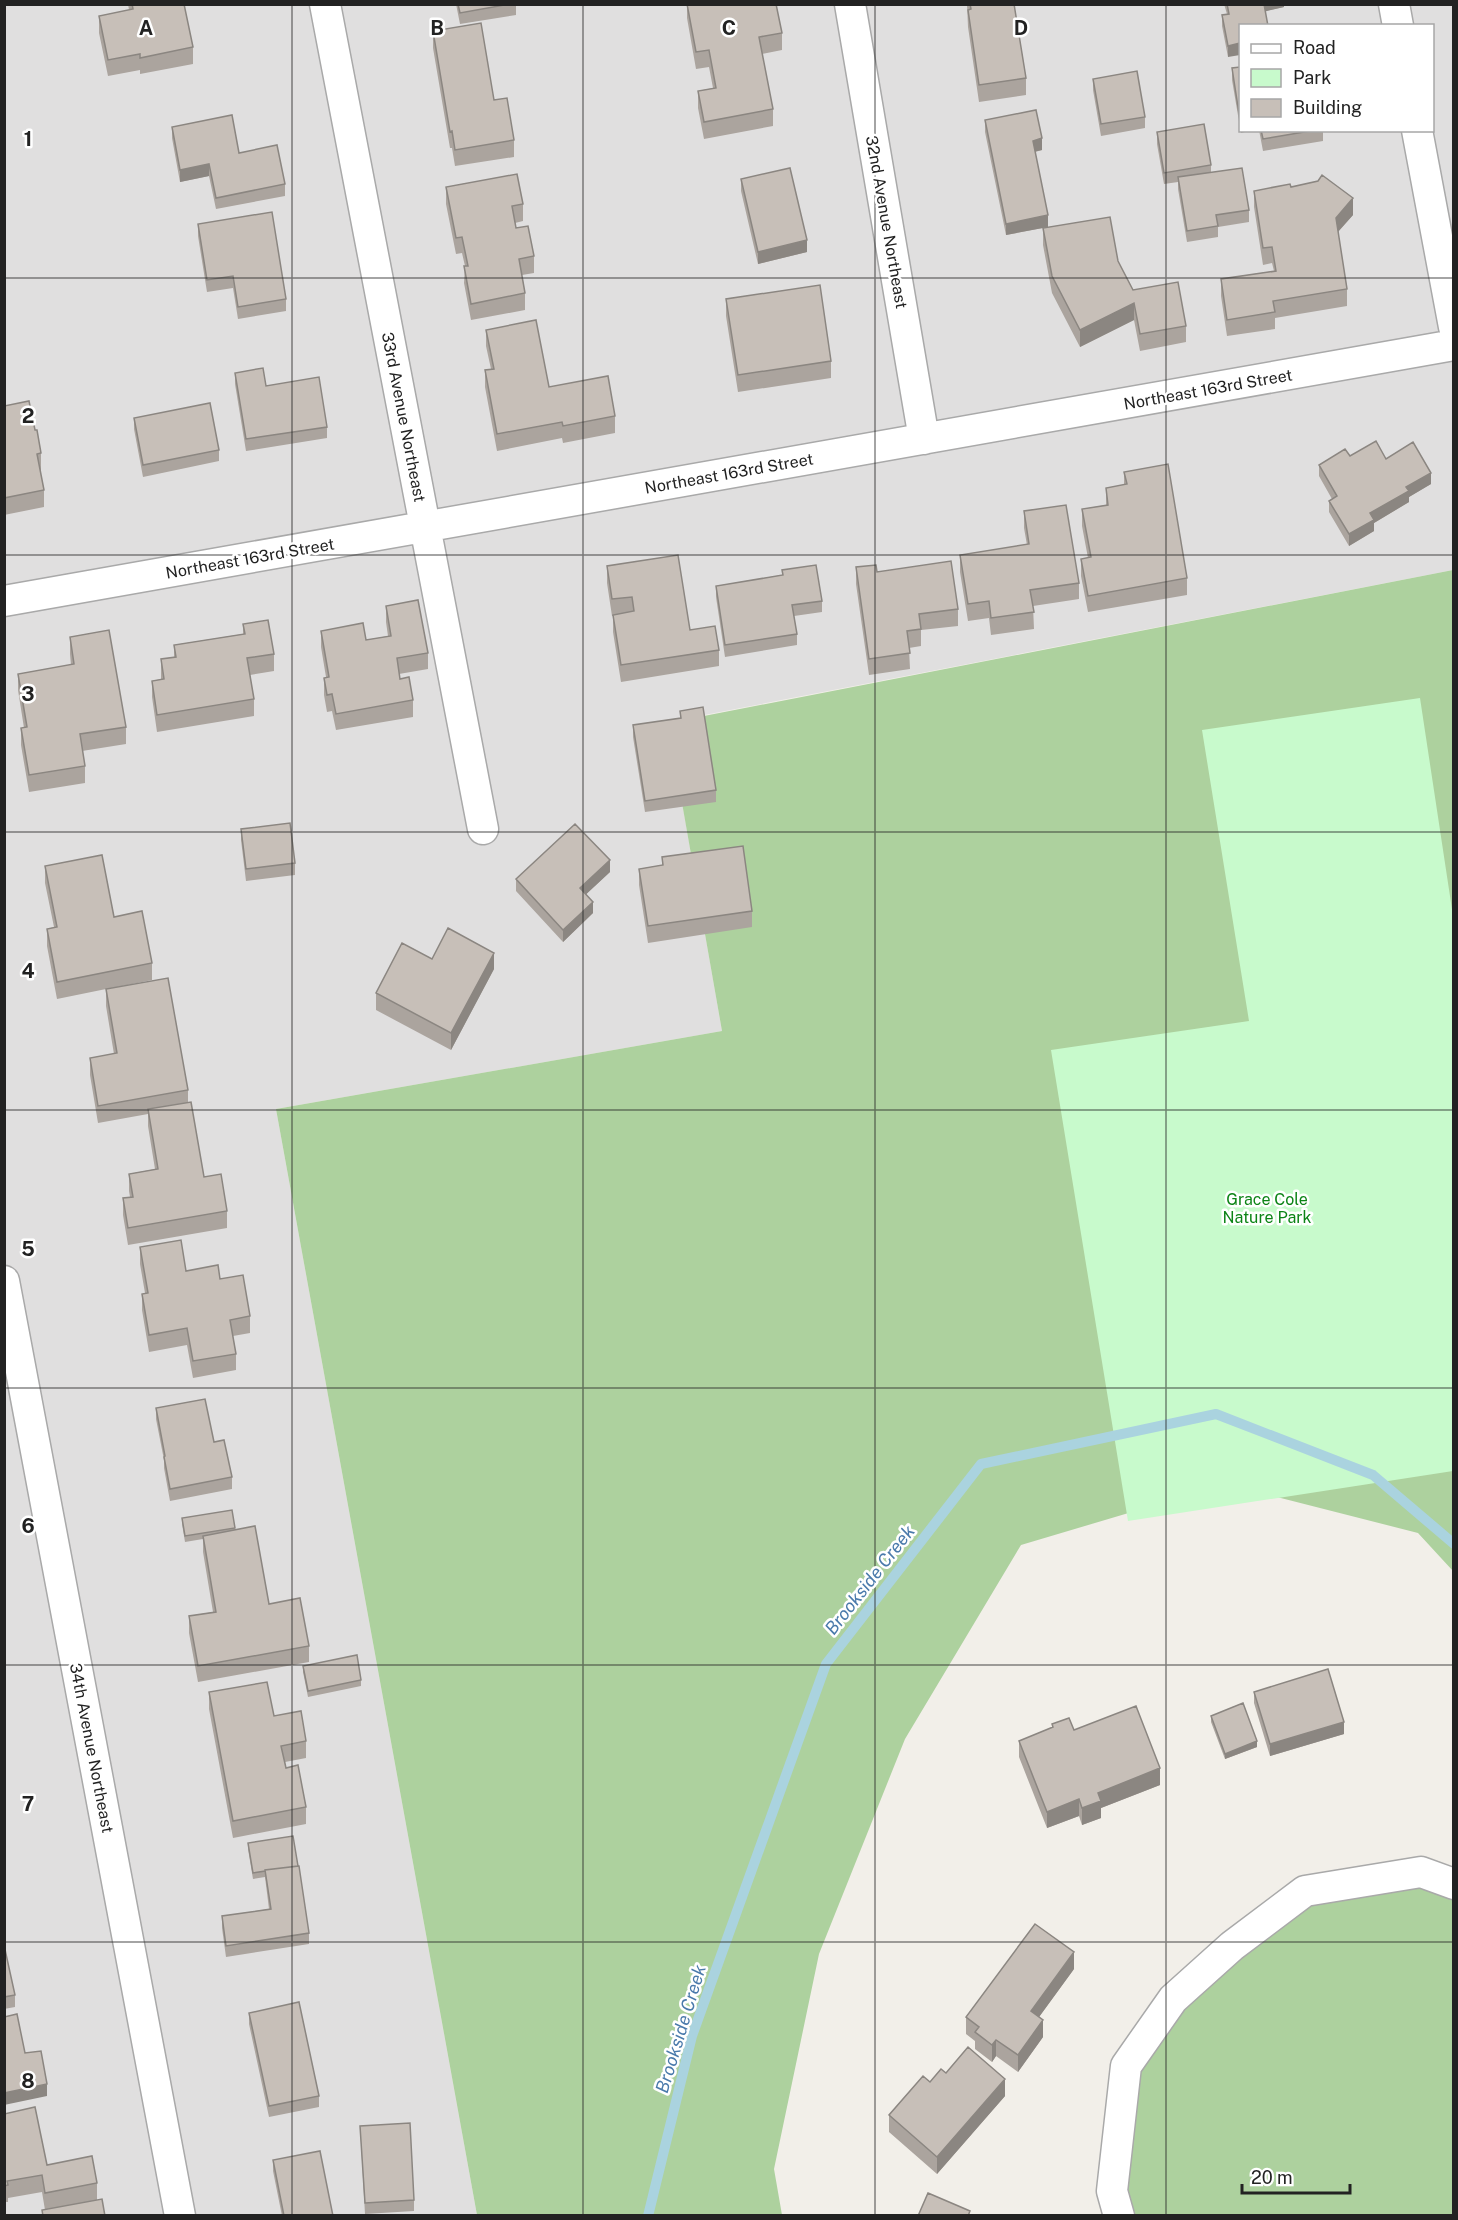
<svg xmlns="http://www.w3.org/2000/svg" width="1458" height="2220" viewBox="0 0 1458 2220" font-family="'Public Sans',sans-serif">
<rect width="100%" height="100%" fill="#f2efe9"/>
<path fill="#e0dfdf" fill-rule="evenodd" d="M5,5H1453V570L668,722L722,1031L276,1109L477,2215L5,2216ZM1240,26H1432V130H1240Z"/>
<path fill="#add19e" d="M1453,570V1571L1418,1533L1226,1484L1021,1545L905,1739L819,1954L774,2169L782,2215H477L276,1109L722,1031L668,723Z
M1453,1884V2215H1119L1126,2066L1173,1999L1305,1891Z"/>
<path fill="#c8facc" d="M1420,698L1453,916V1471L1128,1521L1051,1050L1249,1021L1202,730Z"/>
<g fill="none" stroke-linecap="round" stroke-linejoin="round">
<path stroke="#aad3df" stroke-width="10" d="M648,2216L692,2036L826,1664L981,1464L1216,1414L1373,1475L1454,1544"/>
<g stroke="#a9a9a9" stroke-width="33">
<path id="minor" d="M325,4L483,829
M850,4L924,439
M1394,4L1398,26
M1417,130L1454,327
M4,601L1454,345
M4,1281L180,2216
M1119,2216L1112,2191L1126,2066L1173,1999L1232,1946L1305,1891L1421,1872L1454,1884"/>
</g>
<use href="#minor" stroke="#fff" stroke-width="30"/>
</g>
<path fill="#aba49e" d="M128,4H184L193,47V64L140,74V70L108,76L99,33V16L129,10Z
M456,4H516V15L460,24Z
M687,4H776L782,33V50L762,54L773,109V126L704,139L698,108V91L713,88L709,67L696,69L687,18Z
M967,4H1014L1026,78V95L979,102L968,27Z
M1224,4H1284V7L1265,11L1228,57L1222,26V15L1227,14Z
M433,31L494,100L514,140V157L455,166L452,148H450L433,48Z
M1240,67V130H1253L1241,133L1232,80V68Z
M1093,79L1145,117V128L1101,136L1093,90Z
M985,120L1042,150L1035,152L1048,227L1006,235L985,132Z
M172,127L239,153L285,184V196L216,209L209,176L180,182L172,138Z
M1259,130H1323V141L1263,151Z
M1157,132L1211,165V172L1249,210V222L1218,227V237L1187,242L1178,189V182L1164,184L1157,144Z
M741,179L807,252L758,264L741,191Z
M446,187L523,204V221L515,223L516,228L534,256V273L522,275L525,293V310L471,320L464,283L465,266L462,253L456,254L446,204Z
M1291,187L1353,215L1338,232L1347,289V306L1275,318V329L1227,336L1221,296V279L1274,271L1272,263L1263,265L1254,207V191Z
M198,224L286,299V311L238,319L233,288L207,292L198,236Z
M1043,228L1118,261L1133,290L1186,326V342L1140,351L1134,320L1080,347L1052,293L1043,245Z
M726,299L831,361V378L738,392L726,316Z
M486,330L549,387L615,416V433L563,443L562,438L497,451L485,387V370L491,369L486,346Z
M235,373L266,386L327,427V438L246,451L235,384Z
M4,406L35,430L41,453V470H40L44,490V507L4,515Z
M134,418L219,450V461L143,477L134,429Z
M1350,456L1386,459L1431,484L1409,497V502L1374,523V531L1349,546L1329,512V501L1332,499L1319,476V465Z
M1124,472L1187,578V595L1088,612L1081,576V559L1088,558L1082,526V509L1106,505V488L1124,485Z
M1024,511L1079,583V599L1033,606L1034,629L991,635L989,618L968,621L960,572V555L1027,545L1024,528Z
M607,566L690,630L719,650V666L621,682L613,632V616H612L607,583Z
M856,567L877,572L958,609V626L921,630V646L909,648L910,669L869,675L856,584Z
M782,570L822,601V612L794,616L797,634V645L725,657L716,597V586L782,575Z
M386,606L428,653V669L399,674L400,679L413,700V717L336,730L332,711L327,712L324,695V678L326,677L321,647V631L366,640L388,636L386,622Z
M243,624L274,654V671L250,675L254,699V716L157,732L152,697V681L161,679V659L174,657V645L243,634Z
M70,637L126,727V744L82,751L85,766V783L29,792L21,745V728H24L18,690V674L71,665L70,654Z
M680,711L716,790V802L645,812L633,737V725L680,718Z
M241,829L295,863V875L246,881L241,840Z
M662,857L752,911V927L648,943L639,885V869L662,865Z
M45,866L114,917L152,963V980L113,988L188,1090V1103L204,1177L227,1211V1228L128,1245L123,1215V1198L130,1197L129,1191V1174L155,1169L148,1126V1114L98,1123L90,1075V1058L114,1054L106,1006V989L57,999L47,946V929L54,927L45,883Z
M610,872L586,894L593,913L563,942L516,891V879Z
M432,959L494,969L451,1050L376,1010V993Z
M140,1247L186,1271L220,1279L250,1316V1333L233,1336L236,1354V1370L193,1378L187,1345L149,1352L142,1310V1294L145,1293L140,1264Z
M156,1408L214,1442L232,1477V1489L170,1501L164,1468V1460L156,1419Z
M182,1518L235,1528V1530L269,1604L309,1646V1662L198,1682L189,1633V1616L213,1612L203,1552V1539L185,1542L182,1524Z
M303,1666L361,1680V1686L308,1697L303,1672Z
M209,1692L274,1716L306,1741V1758L285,1762L286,1768L306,1807V1824L233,1838L209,1709Z
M1254,1692L1344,1734L1270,1756L1254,1703Z
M1211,1716L1257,1747L1225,1759L1211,1722Z
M1052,1724L1074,1730L1160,1785L1101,1808V1818L1082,1825L1079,1816L1047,1828L1019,1757V1741L1052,1728Z
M248,1843L309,1933V1944L226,1957L222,1928V1916L269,1909L265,1877L253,1879L248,1849Z
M4,1945L15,1995V2007L4,2009Z
M1074,1969L1039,2017L1043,2037L1018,2072L996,2056L992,2062L975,2049V2041L966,2034V2017Z
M249,2013L319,2096V2107L269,2117L249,2024Z
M946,2073L1005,2096L937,2174L889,2132V2115Z
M4,2114L47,2165L97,2183V2200L105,2216H42V2210H45L42,2192L8,2198V2202H4Z
M360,2126L414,2200V2211L365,2214Z
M273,2160L333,2216H282L273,2171Z"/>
<path fill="#8b8681" d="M1263,4H1284V7L1263,12Z
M1240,43V55L1228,57V46Z
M1042,138V150L1033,152V141Z
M209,164V176L180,182V170Z
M1353,198V215L1336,234V218Z
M1048,215V227L1006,235V224Z
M807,240V252L758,264V252Z
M1134,303V320L1080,347V330Z
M1431,473V484L1409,497V502L1374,523V531L1349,546V534L1370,513L1406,487Z
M610,860V872L580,900V888Z
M593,902V913L563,942V930Z
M494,953V969L451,1050V1033Z
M1344,1722V1734L1270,1756V1744Z
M1257,1741V1747L1225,1759V1754Z
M1160,1768V1785L1101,1808V1818L1082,1825V1808L1098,1793Z
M1079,1799V1816L1047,1828V1812Z
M1074,1952V1969L1031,2028V2011Z
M1043,2020V2037L1018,2072V2055Z
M996,2040V2056L992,2062V2045Z
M1005,2079V2096L937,2174V2157Z
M47,2084V2096L4,2105V2093Z"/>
<path fill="#c7bfb8" stroke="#8b8681" stroke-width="1.5" d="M132,4H184L193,47L140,58V54L108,60L99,16L133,9Z
M458,4H510L460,13Z
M687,4H776L782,33L759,37L773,109L704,122L698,91L716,88L709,50L696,52Z
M970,4H1014L1026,78L979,85L968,10L971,9Z
M1227,4H1264L1268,26H1240V43L1228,46L1222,15L1229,14Z
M481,23L494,100L507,98L514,140L455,150L452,131L450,132L433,31Z
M1240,67V120L1232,68Z
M1137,71L1145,117L1101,124L1093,79Z
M1036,110L1042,138L1033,141L1048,215L1006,224L985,120Z
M232,115L239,153L277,145L285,184L216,198L209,164L180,170L172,127Z
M1204,124L1211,165L1164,173L1157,132Z
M1261,130H1316L1263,139Z
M790,168L807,240L758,252L741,179Z
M1242,168L1249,210L1216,215L1218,226L1187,231L1178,177Z
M517,174L523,204L512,206L516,228L528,226L534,256L519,259L525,293L471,304L464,266H468L462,237L456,238L446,187Z
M1322,175L1353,198L1336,218L1347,289L1273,301L1275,312L1227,320L1221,279L1276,271L1272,247L1263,248L1254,191L1290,184L1291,187L1318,181Z
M272,212L286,299L238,307L233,276L207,280L198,224Z
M1110,217L1118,261L1133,290L1178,282L1186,326L1140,334L1134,303L1080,330L1052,276L1043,228Z
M820,285L831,361L738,375L726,299Z
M536,320L549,387L608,376L615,416L563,426L562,422L497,434L485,370L494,369L486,330Z
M263,368L266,386L319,377L327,427L246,439L235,373Z
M29,401L35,430H37L41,453L37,454L44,490L4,498V406Z
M210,403L219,450L143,465L134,418Z
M1376,441L1386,459L1413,442L1431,473L1406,487L1409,491L1370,513L1374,520L1349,534L1329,501L1337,496L1319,465L1345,449L1350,456Z
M1168,464L1187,578L1088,596L1081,559L1091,557L1082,509L1108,505L1106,488L1127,484L1124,472Z
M1066,505L1079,583L1030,590L1034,612L991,618L989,601L968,604L960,555L1029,544L1024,511Z
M678,555L690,630L715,626L719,650L621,665L613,615L634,611L632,597L612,599L607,566Z
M951,561L958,609L919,614L921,629L907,631L910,653L869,659L856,567L876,565L877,572Z
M816,565L822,601L792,605L797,634L725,645L716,586L783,575L782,570Z
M418,600L428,653L397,658L400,679L409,677L413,700L336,714L332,694L327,695L324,678L329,677L321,631L363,623L366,640L391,636L386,606Z
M268,620L274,654L247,658L254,699L157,715L152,681L164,679L161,659L176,657L174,645L245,634L243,624Z
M109,630L126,727L80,734L85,766L29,775L21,728L27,727L18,674L74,664L70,637Z
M703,707L716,790L645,801L633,725L681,718L680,711Z
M290,823L295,863L246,869L241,829Z
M575,824L610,860L580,888L593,902L563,930L516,879Z
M743,846L752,911L648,926L639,869L663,865L662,857Z
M102,855L114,917L142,911L152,963L57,982L47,929L57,927L45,866Z
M448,928L494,953L451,1033L376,993L402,943L432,959Z
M168,978L188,1090L98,1106L90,1058L117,1053L106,989Z
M191,1102L204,1177L221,1174L227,1211L128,1228L123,1198L133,1197L129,1174L158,1169L148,1109Z
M181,1240L186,1271L218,1265L220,1279L243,1275L250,1316L230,1320L236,1354L193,1361L187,1328L149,1335L142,1294L148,1293L140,1247Z
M205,1399L214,1442L224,1440L232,1477L170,1489L164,1457L165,1456L156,1408Z
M232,1510L235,1528L185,1536L182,1518Z
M255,1526L269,1604L300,1598L309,1646L198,1666L189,1616L216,1612L203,1536Z
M357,1655L361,1680L308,1691L303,1666Z
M1328,1669L1344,1722L1270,1744L1254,1692Z
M267,1682L274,1716L301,1711L306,1741L281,1746L286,1768L298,1765L306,1807L233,1821L209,1692Z
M1243,1703L1257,1741L1225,1754L1211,1716Z
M1136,1706L1160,1768L1098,1793L1101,1801L1082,1808L1079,1799L1047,1812L1019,1741L1053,1727L1052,1724L1069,1718L1074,1730Z
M293,1836L298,1866L265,1870V1871L253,1873L248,1843Z
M299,1866L309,1933L226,1946L222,1916L271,1909L265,1870Z
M1035,1924L1074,1952L1031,2011L1043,2020L1018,2055L996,2040L992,2045L975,2032L979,2027L966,2017Z
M4,1945L15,1995L4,1997Z
M299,2002L319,2096L269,2106L249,2013Z
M17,2014L25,2053L41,2051L47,2084L4,2093V2017Z
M968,2047L1005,2079L937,2157L889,2115L923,2076L930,2082L941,2069L946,2073Z
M35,2107L47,2165L92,2156L97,2183L45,2193L42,2175L7,2181L8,2185L4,2186V2114Z
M410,2123L414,2200L365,2203L360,2126Z
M320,2151L333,2216H284L273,2160Z
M928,2193L970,2211L968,2216H918Z
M102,2199L105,2216H43L42,2210Z"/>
<path fill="none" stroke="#222" stroke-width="1.5" stroke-opacity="0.55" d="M292,4V2216M583,4V2216M875,4V2216M1166,4V2216M4,278H1454M4,555H1454M4,832H1454M4,1110H1454M4,1388H1454M4,1665H1454M4,1942H1454"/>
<g text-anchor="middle" stroke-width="5" stroke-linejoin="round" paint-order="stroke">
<g font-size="16" fill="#222" stroke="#fff">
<text transform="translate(887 222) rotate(80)" y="6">32nd Avenue Northeast</text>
<text transform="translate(1208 389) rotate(-10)" y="6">Northeast 163rd Street</text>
<text transform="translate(404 417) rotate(79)" y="6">33rd Avenue Northeast</text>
<text transform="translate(729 473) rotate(-10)" y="6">Northeast 163rd Street</text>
<text transform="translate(250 558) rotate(-10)" y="6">Northeast 163rd Street</text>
<text transform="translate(92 1748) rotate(79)" y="6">34th Avenue Northeast</text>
</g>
<g font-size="16" fill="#0c8416" stroke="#fff">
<text x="1267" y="1205">Grace Cole<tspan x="1267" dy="18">Nature Park</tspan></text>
</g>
<g font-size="18" font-style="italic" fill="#4a7aab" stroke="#fff">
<text transform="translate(870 1580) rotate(-52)" y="6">Brookside Creek</text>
<text transform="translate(681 2029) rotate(-73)" y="6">Brookside Creek</text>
</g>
</g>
<g font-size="20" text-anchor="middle" font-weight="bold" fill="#222" stroke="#fff" stroke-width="5" stroke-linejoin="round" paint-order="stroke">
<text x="146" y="35">A</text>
<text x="437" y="35">B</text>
<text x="729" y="35">C</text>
<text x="1021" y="35">D</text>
<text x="28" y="146">1</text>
<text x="28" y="423">2</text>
<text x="28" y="701">3</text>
<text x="28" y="978">4</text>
<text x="28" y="1256">5</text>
<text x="28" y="1533">6</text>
<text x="28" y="1811">7</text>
<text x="28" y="2088">8</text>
</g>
<rect width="1458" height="2220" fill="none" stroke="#222222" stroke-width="12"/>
<rect x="1239" y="24" width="195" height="108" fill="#ffffff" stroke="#a7a7a7" stroke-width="1.5"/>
<rect x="1251" y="44" width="30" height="9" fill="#ffffff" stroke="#a7a7a7" stroke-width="1.5"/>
<text x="1293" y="54" font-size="18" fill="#222222">Road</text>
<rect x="1251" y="69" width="30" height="18" fill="#c8facc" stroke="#a7a7a7" stroke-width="1.5"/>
<text x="1293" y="84" font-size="18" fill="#222222">Park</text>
<rect x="1251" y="99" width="30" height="18" fill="#c7bfb8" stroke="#a7a7a7" stroke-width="1.5"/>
<text x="1293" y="114" font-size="18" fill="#222222">Building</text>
<path d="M1242 2184v9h108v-9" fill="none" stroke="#222222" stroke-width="3"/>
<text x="1251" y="2184" font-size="18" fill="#222222" stroke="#ffffff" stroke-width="4.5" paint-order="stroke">20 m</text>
</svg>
